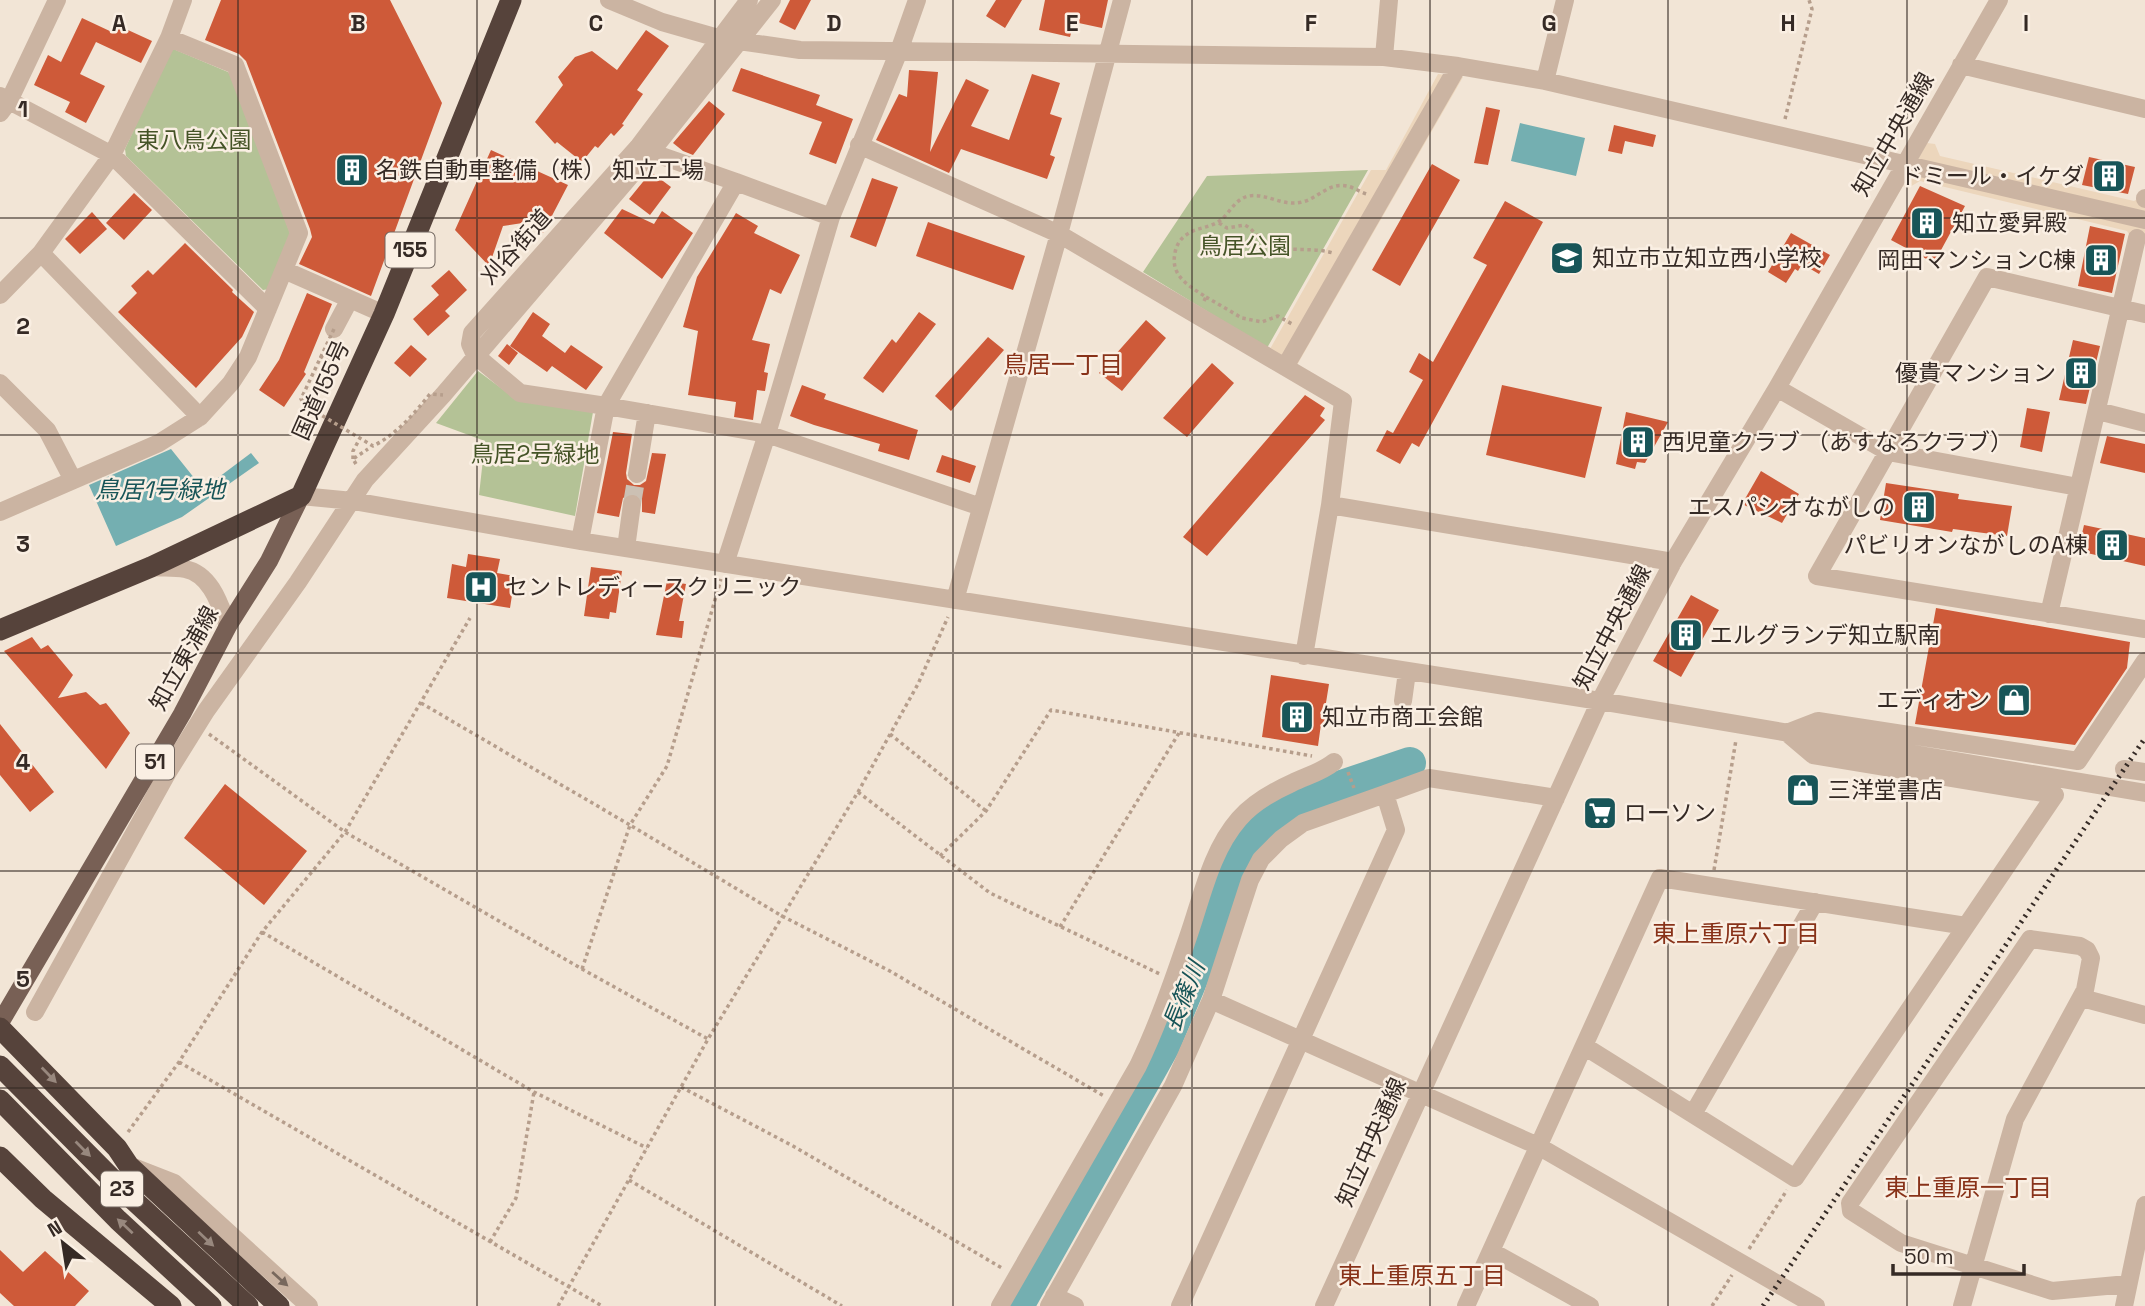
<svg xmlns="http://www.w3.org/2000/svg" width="2145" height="1306" viewBox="0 0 2145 1306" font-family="'Space Grotesk','Noto Sans JP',sans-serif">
<rect width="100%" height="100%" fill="#f2e5d6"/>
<path fill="#b4c296" d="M171,48L228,72L233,79L291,236L270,289L263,290L126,156L125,149Z
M1368,170L1267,348L1143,272L1207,176Z
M478,371L517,400L593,412L575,516L479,495L485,441L436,423Z"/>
<path fill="#ecd6bc" d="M1438,74L1463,77L1297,365L1270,349L1371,170H1386Z
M1927,143L1935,144L1940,156L2134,201L2139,198L2145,199V240L2130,236L2127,231L1920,181L1908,188L1903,186Z"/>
<path fill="#74afb1" d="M1520,123L1585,138L1576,176L1511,161Z
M171,449L203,489L251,453L259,463L182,517L116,546L89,485Z"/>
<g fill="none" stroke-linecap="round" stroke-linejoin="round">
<path stroke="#74afb1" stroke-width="32" d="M1018,1306L1164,1046L1197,967L1232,861L1257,828L1278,812L1297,801L1410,763"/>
</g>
<path fill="#ce5a39" d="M221,0H390L442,103L371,296L299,264L312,237L310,229L246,61L239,54L205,40Z
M790,0H811L795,30L779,22Z
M996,0H1022L1005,28L986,16Z
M1045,0H1108L1102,28L1074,22L1070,37L1039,30Z
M82,18L114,33L117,25L152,41L141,63L96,42L80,74L105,86L86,123L65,112L70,102L34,85L48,55L61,62Z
M646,30L669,46L637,90L643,94L622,124L624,125L614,136L611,133L598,148L595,146L582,162L557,142L555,144L535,122L563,85L558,77L575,57L592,51L617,70Z
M741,68L820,95L816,105L853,119L836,164L809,154L822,122L732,91Z
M909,70L938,72L930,152L966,79L989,90L971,126L1009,140L1032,74L1060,83L1050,114L1062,118L1050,155L1055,157L1047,179L961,149L949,173L876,140L899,94L907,97Z
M709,101L725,114L693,155L683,151L673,143Z
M1486,107L1500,110L1488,165L1474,163Z
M1614,125L1656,135L1653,147L1625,141L1622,154L1608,151Z
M491,150L568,185L543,233L529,222L503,226L489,266L455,230Z
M2089,157L2135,167L2128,194L2082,185Z
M1432,164L1460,180L1400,286L1372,270Z
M651,172L671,187L650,215L629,199Z
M872,178L898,187L876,247L850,237Z
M1920,186L1965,206L1934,263L1891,240Z
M134,193L152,210L124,240L106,223Z
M1505,201L1543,222L1419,447L1412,443L1400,464L1376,451L1387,430L1393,433L1423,380L1409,372L1419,353L1433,362L1487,265L1473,258Z
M622,209L654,224L662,211L693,233L662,279L604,233Z
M92,212L107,229L80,254L65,239Z
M736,213L758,226L754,233L800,255L781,294L770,289L752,340L770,344L764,372L768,373L765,391L757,390L753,420L734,417L736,402L688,395L698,331L683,327L697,277Z
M928,222L1025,256L1013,290L916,256Z
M2090,226L2125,234L2112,293L2078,286Z
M1791,233L1830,255L1819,274L1802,264L1798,271L1795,269L1786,283L1768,272Z
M185,243L233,290L232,292L254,312L242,337L196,388L118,312L137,293L131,286L148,270L153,275Z
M449,270L467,290L445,311L450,316L428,336L413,319L439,295L431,286Z
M307,293L332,304L304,372L306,374L284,407L259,390L279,360Z
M533,312L550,324L542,336L565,353L571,345L603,367L586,390L552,366L547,372L510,346Z
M919,312L936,324L883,393L863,378L892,339L896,343Z
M1146,320L1166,338L1122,391L1099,373Z
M988,337L1004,350L951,411L935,396Z
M2073,340L2100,346L2086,404L2059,400Z
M507,344L518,353L509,365L498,356Z
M411,345L427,359L410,377L394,363Z
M1212,363L1234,383L1187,437L1163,418Z
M802,385L826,394L824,399L918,430L909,460L878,451L880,444L814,425L790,416Z
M1502,385L1602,407L1585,478L1486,455Z
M1305,395L1325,408L1320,416L1325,420L1207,556L1183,537Z
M2027,408L2050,412L2042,452L2020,447Z
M1626,412L1668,422L1645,463L1637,462L1635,469L1616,464Z
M613,432L632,434L626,473L627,479L634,485H640L646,481L652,453L666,454L655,514L642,512V499L633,493L623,498L619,517L597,513Z
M2107,436L2145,444V473L2100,463Z
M942,455L976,466L970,483L936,472Z
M1761,471L1799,494L1782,523L1742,504Z
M1886,483L1959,494L1958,499L2012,506L2007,536L1953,529L1952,532L1880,520Z
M2084,525L2145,538V566L2078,551Z
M468,554L500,559L497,573L515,576L510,608L447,598L452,564L466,567Z
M591,567L622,571L616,613L610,612L609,619L584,616Z
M667,581L686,584L679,621H684L682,638L656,635Z
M1691,595L1719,610L1681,677L1653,661Z
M1936,608L2130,642L2127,668L2075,745L1915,724Z
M32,637L41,649L48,645L73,675L58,698L86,692L100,705L106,703L130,733L106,769L4,651Z
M1271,675L1329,684L1325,709L1331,710L1329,725L1321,724L1318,746L1262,737Z
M0,724L54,792L30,812L0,775Z
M225,784L307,851L264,905L184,838Z
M0,1250L23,1272L45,1251L89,1291L75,1306H14L0,1293Z"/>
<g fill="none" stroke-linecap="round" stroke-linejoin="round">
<path stroke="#ccc0b3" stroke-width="18" stroke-dasharray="18 9" stroke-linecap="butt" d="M632,504L637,474"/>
<path stroke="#b69e8c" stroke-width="3.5" stroke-dasharray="3.5 3.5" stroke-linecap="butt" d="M1785,119L1812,9L1809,0
M1219,223L1227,228L1245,225C1256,231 1260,243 1271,246C1291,252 1313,247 1333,253
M1206,297L1242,318L1262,322L1278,316L1292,324
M1204,301L1206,297C1189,286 1170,276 1175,253C1176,246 1180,239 1186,235C1195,228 1207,228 1216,223C1229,217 1233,199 1249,196C1267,193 1283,207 1302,202C1317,199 1329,182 1347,186C1353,187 1360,192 1367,194
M320,356L331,363L325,376
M353,459V451L359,440
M356,464L353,459L368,449
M421,703L630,825L667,766L721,579
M209,734L345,832L582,969L708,1039
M890,734L986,811
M1348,772L1354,788
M858,792L990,893L1160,974
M940,856L986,811L1051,710L1312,756
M1714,870L1736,740
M1060,927L1179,733
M262,932L534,1092L647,1148
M582,969L630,825L782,916L888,970L1104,1096
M179,1062L602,1306
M681,1087L793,1146L1002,1268
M128,1132L179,1062L262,932L345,832L470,618
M629,1180L842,1306
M490,1242L516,1198L534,1092
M1749,1249L1787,1190
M558,1306L708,1039L858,792L918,684L948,617
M1712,1306L1732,1275"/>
<path stroke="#cbb4a2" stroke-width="18" d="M609,0L662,22L718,38L800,50L1384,57L1458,66L1545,81L2145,220
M1384,57L1389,0
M1961,65L2145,109
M1545,81L1565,0
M0,96L112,155L268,309
M0,113L9,101L57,0
M859,145L1059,234L1343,401L1330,505L1304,656
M639,146L653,153L736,182L606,406L767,434L981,507
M736,182L831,217
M2145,199V198
M41,253L200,417
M284,270L384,314
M0,295L41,253L112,155L169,38L183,0
M2145,314L1987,277L1817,576L2145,629
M334,329L350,299
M1285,367L1458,66
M0,383L47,430L73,480
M1777,388L1888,452L2078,487
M2098,411L2145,423
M637,474L647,413
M301,496L353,501L580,541L1600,701L2145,793
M1330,505L1673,562
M0,512L159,443L200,417L231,383L248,357L299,233L235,65L169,38
M580,541L606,406L520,393L475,355L470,344L472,333L639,146L749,0
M626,548L632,504
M725,564L767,434L831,217L899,51L917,0
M151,567C162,568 175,567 185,569C211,574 220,605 228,626
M955,600L1059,234L1122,0
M2049,614L2137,238
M1403,701L1407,672
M2124,769L2145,772
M1385,794L1429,778L1556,798
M1966,926L2055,795L1813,755L1787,733L1818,721L2078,761L2145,661
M2082,998L2145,1015
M1211,1000L1538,1146L1816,1306
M35,1012L168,772L206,711L298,582L365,480L443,395L651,152L772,0
M1693,1114L1815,902
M133,1167L174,1183L309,1306
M1491,1251L1590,1306
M1054,1296L1075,1306
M1000,1306L1138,1066C1158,1024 1173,981 1188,937C1202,897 1211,851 1239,819C1253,803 1272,792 1292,783C1306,776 1322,772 1334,762
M1049,1306L1173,1086L1211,1000L1250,880L1261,859L1281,839L1303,823L1385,794L1396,830L1180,1306
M1324,1306L1600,701L1673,562L1777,388L1999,0
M1466,1306L1660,878L1966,926L1795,1178L1584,1046
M1962,1306L2015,1119L2085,990L2091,958L2087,950L2080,946L2030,939L1850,1203L1851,1211L1901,1243L2052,1291L2128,1284
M2124,1306L2145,1205"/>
<path stroke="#786055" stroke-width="18" d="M0,1023L182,714L228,626L269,561L301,496"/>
<path stroke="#56433b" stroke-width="21" d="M0,630L151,567L301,496L384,314L511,0
M0,1028L117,1148L129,1166L279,1306
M0,1100L118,1220L211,1306
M0,1157L43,1199L171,1306"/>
<path stroke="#352a25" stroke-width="5" stroke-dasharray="2 5" stroke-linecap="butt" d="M1763,1306L2145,738"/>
<path stroke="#b69e8c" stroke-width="3.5" stroke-dasharray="3.5 3.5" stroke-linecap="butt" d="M334,329L301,399L306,406L373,446C397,434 413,415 430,394L443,395"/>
<path stroke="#56433b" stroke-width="21" d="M0,1066L127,1194L248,1306"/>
</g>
<defs><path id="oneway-solid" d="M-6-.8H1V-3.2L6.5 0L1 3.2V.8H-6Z" transform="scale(1.75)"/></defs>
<g fill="#98887e">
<use href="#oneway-solid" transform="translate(49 1075) rotate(46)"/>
<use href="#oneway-solid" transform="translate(83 1149) rotate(45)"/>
<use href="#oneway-solid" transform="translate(125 1226) rotate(-137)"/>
<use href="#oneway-solid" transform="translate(206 1239) rotate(43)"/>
</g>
<use fill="#78685d" href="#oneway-solid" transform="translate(280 1279) rotate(42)"/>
<path fill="none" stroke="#352a25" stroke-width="2" stroke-opacity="0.55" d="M238,0V1306M477,0V1306M715,0V1306M953,0V1306M1192,0V1306M1430,0V1306M1668,0V1306M1907,0V1306M0,218H2145M0,435H2145M0,653H2145M0,871H2145M0,1088H2145"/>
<defs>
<g id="building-square" transform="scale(1.75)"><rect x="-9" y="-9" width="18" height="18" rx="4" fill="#185558" stroke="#faefe3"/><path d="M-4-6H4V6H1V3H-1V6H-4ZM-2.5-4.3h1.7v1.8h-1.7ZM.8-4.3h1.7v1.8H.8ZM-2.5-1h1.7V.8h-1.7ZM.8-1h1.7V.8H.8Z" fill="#fff"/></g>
<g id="school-square" transform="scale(1.75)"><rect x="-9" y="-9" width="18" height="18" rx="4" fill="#185558" stroke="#faefe3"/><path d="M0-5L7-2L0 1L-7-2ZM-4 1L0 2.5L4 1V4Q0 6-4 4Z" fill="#fff"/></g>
<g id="hospital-square" transform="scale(1.75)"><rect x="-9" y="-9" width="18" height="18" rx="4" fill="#185558" stroke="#faefe3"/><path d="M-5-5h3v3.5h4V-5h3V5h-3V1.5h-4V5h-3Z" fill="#fff"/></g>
<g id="shop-square" transform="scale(1.75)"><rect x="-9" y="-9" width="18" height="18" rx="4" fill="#185558" stroke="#faefe3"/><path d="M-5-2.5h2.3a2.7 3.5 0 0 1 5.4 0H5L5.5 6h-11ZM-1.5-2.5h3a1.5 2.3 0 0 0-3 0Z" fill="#fff"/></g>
<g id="supermarket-square" transform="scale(1.75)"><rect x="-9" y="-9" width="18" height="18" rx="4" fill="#185558" stroke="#faefe3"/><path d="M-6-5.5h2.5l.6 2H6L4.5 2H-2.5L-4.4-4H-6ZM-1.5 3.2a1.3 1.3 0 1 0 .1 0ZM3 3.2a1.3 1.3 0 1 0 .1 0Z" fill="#fff"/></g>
</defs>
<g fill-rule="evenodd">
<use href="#building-square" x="352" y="170"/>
<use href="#building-square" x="2109" y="176"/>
<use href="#building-square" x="1927" y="223"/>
<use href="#school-square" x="1567" y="258"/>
<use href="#building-square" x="2101" y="260"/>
<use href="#building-square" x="2081" y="373"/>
<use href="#building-square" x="1638" y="442"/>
<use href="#building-square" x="1919" y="507"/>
<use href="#building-square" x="2112" y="545"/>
<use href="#hospital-square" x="481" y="587"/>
<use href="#building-square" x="1686" y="635"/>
<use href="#shop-square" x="2014" y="700"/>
<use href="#building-square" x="1297" y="717"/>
<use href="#shop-square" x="1803" y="790"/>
<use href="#supermarket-square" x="1600" y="813"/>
</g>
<g text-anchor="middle" stroke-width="5" stroke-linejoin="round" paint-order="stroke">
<g fill="#faefe3" stroke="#70655e" stroke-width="2">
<rect x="385.5" y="232.5" width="49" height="35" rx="5"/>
<rect x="136" y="744.5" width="38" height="35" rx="5"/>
<rect x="101" y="1171.5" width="42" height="35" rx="5"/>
</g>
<g font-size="21" font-weight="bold" fill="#352a25">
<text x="410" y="257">155</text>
<text x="155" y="769">51</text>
<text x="122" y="1196">23</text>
</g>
<g font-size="23" fill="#352a25" stroke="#faefe3">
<text transform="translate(1893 134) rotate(-60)" y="8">知立中央通線</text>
<text transform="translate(516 247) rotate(-48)" y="8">刈谷街道</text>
<text transform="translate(321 390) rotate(-66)" y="8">国道155号</text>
<text transform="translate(1612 627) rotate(-62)" y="8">知立中央通線</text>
<text transform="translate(184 658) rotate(-61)" y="8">知立東浦線</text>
<text transform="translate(1371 1142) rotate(-66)" y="8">知立中央通線</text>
</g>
<g font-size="23" fill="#455427" stroke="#faefe3">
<text x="194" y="148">東八鳥公園</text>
<text x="1245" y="254">鳥居公園</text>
<text x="535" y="462">鳥居2号緑地</text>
</g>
<g font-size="23" fill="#352a25" stroke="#faefe3" text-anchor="start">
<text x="376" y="178">名鉄自動車整備（株） 知立工場</text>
<text x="2084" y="184" text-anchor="end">ドミール・イケダ</text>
<text x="1952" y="231">知立愛昇殿</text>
<text x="1592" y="266">知立市立知立西小学校</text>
<text x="2076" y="268" text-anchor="end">岡田マンションC棟</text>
<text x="2056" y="381" text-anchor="end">優貴マンション</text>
<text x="1662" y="450">西児童クラブ （あすなろクラブ）</text>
<text x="1895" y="515" text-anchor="end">エスパシオながしの</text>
<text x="2088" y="553" text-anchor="end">パビリオンながしのA棟</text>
<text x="505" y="595">セントレディースクリニック</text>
<text x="1710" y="643">エルグランデ知立駅南</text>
<text x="1990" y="708" text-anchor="end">エディオン</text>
<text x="1322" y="725">知立市商工会館</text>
<text x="1828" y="798">三洋堂書店</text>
<text x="1624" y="821">ローソン</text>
</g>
<g font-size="24" fill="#883219" stroke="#faefe3">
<text x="1063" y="373">鳥居一丁目</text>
<text x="1736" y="942">東上重原六丁目</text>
<text x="1968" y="1196">東上重原一丁目</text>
<text x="1422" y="1284">東上重原五丁目</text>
</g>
<g font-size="24" font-style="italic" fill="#185558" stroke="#faefe3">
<text x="160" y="498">鳥居1号緑地</text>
<text transform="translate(1184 996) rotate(-68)" y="8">長篠川</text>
</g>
</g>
<g font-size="23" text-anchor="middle" font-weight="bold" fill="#352a25" stroke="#faefe3" stroke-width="5" stroke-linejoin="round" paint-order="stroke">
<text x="119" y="31">A</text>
<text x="358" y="31">B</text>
<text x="596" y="31">C</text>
<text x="834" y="31">D</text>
<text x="1072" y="31">E</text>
<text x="1311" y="31">F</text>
<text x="1549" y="31">G</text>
<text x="1788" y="31">H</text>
<text x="2026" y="31">I</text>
<text x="23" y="117">1</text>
<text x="23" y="334">2</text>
<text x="23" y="552">3</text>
<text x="23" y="770">4</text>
<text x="23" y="987">5</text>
</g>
<g transform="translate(63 1243) rotate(330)" stroke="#faefe3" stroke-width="5" paint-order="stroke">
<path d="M0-5L12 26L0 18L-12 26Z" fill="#352a25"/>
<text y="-10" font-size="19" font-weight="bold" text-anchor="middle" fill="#352a25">N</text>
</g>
<path d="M1893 1264v10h131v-10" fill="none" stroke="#352a25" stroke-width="3.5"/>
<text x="1904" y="1264" font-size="21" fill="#352a25" stroke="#faefe3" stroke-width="5" paint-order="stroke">50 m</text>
</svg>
